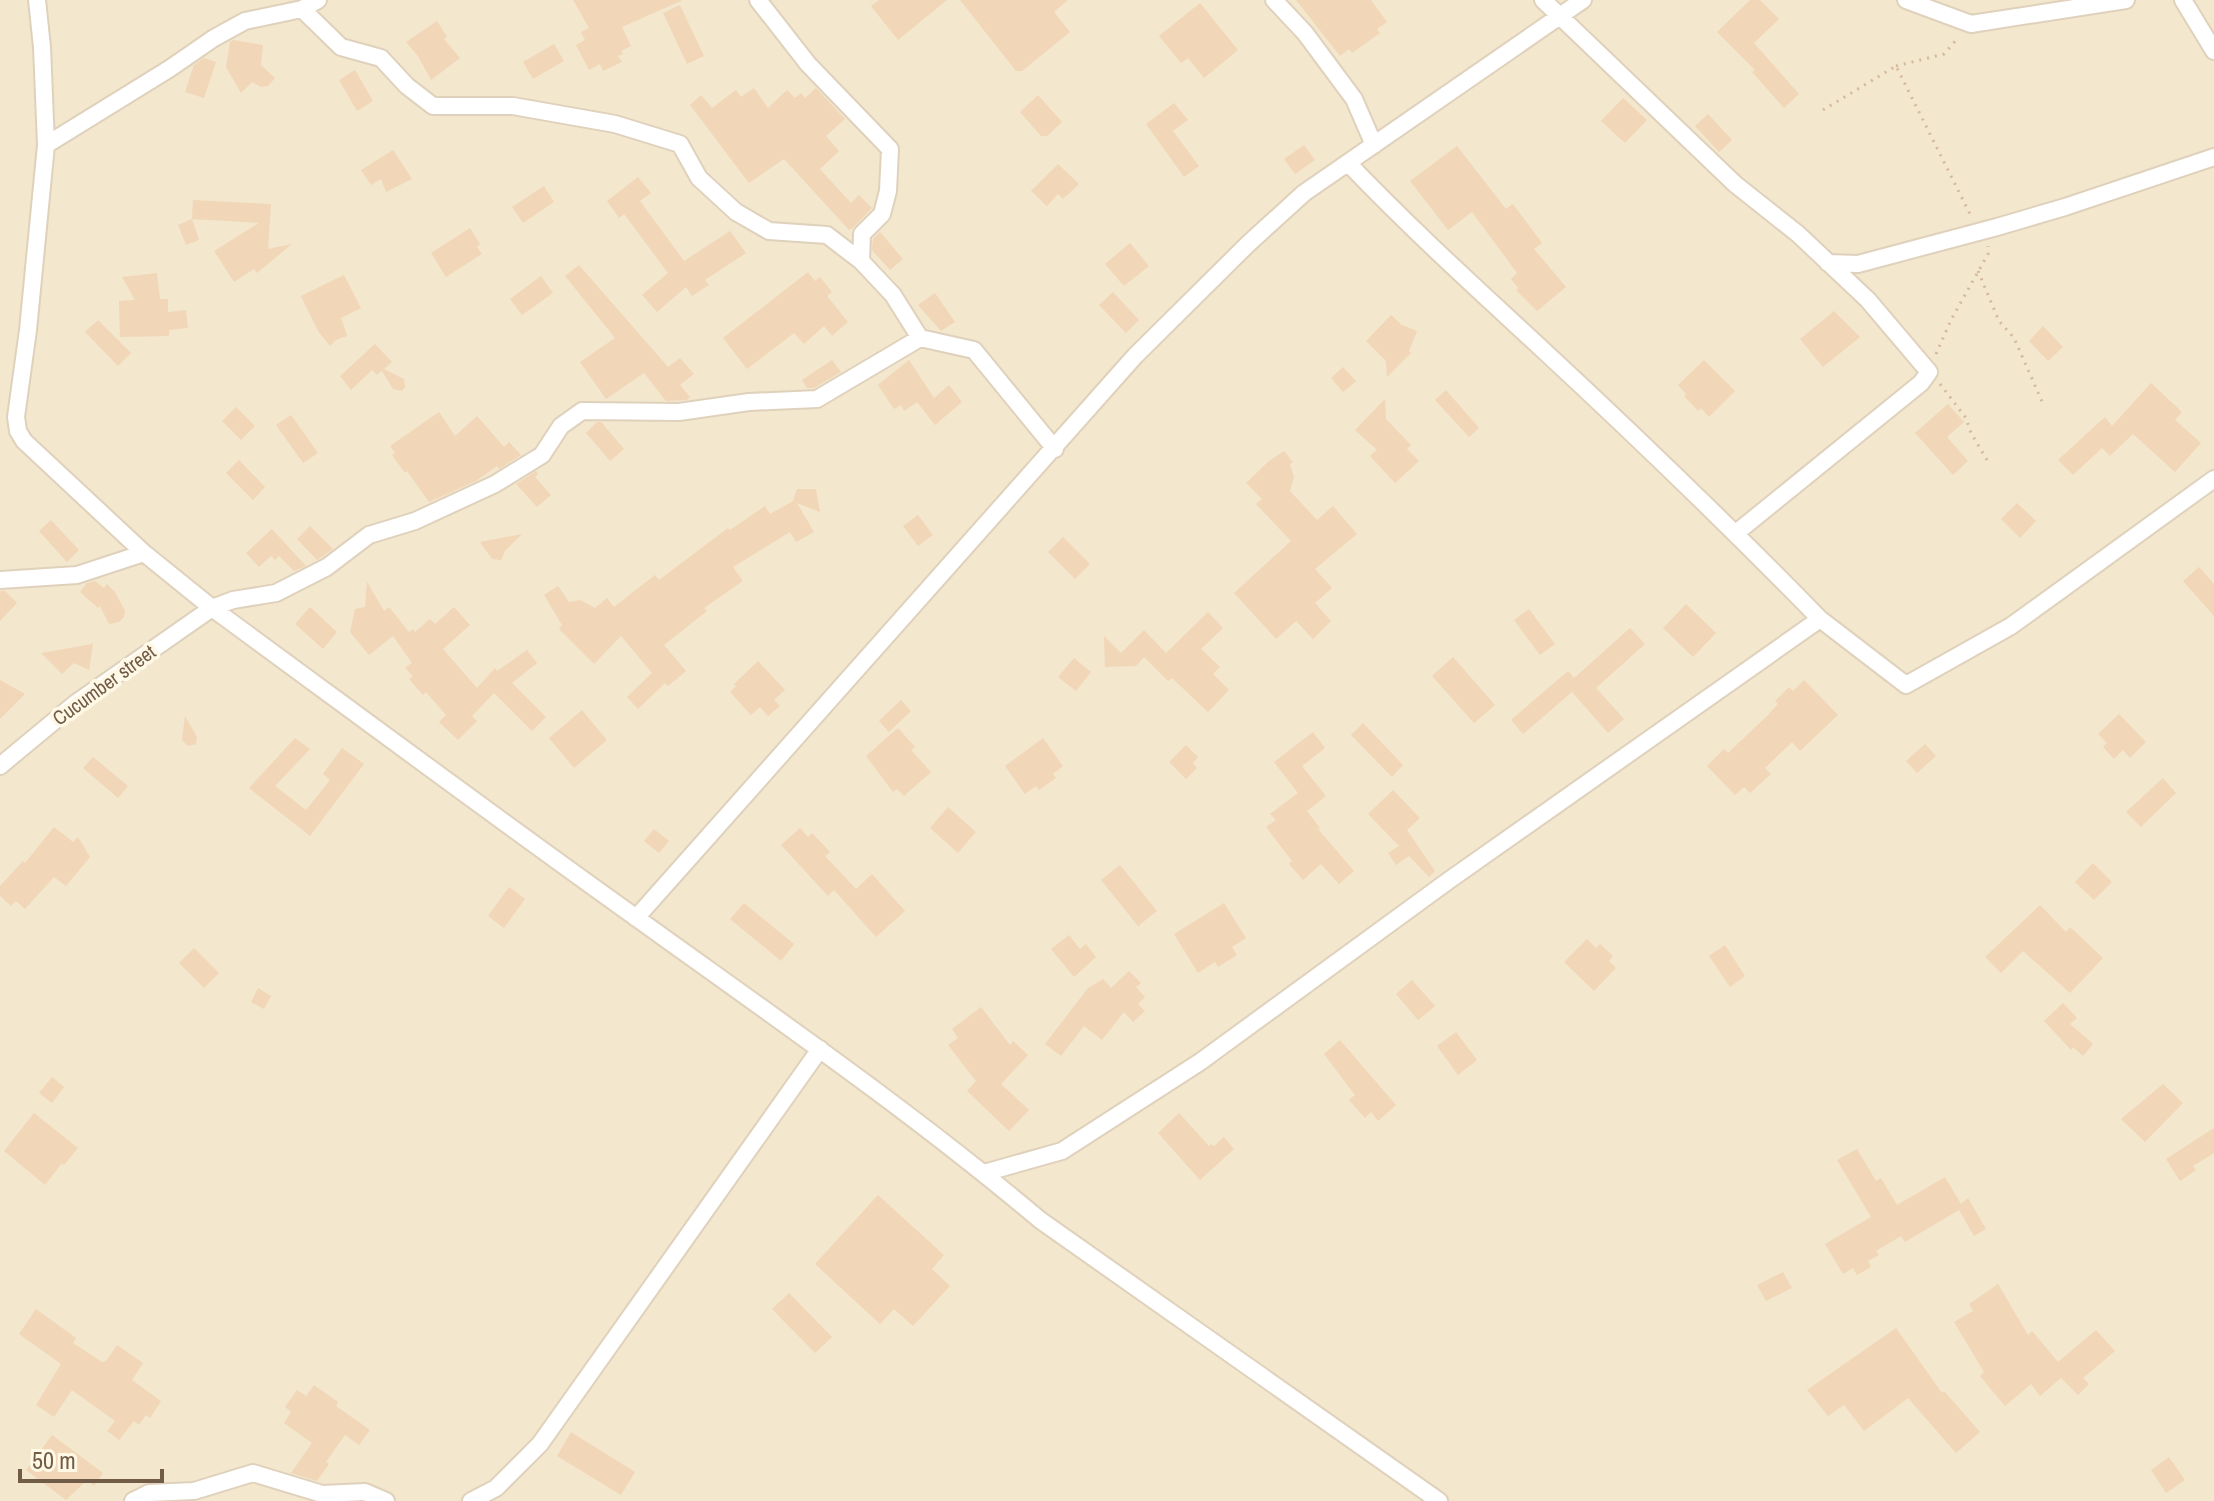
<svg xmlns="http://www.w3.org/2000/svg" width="2214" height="1501" viewBox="0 0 2214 1501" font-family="'Archivo Narrow',sans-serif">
<rect width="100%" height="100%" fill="#fcf4df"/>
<path fill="#f3e7ce" d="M0,0H2214V1501H0Z"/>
<path fill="#f1d6b7" d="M573,0H683L622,27L631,46L621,51L623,54L618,56L622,62L603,71L600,64L589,70L576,45L585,40L581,32L589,28Z
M879,0H947L898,40L871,6Z
M960,0H1068L1054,12L1070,32L1022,71H1016Z
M1296,0H1371L1387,22L1377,29L1380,33L1352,53L1349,49L1340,56Z
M1750,0H1760L1779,19L1754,43L1799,94L1784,108L1752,72L1755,70L1717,32Z
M1200,3L1238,50L1204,78L1188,58L1181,63L1159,36Z
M680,5L704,56L687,64L663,13Z
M437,21L447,37L444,39L460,58L431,80L418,56L406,42Z
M233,40L263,45L261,65L275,78L268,86L261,87L252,82L241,93L226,67L230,42Z
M554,44L564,61L533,79L523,62Z
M204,58L216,62L204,98L185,92L194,65Z
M355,70L373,101L357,111L339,80Z
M754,88L768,108L787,90L795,98L801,93L805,98L816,88L845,119L826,136L839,151L820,169L851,203L859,195L872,208L853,228L849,230L784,159L749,183L690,105L701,95L712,108L736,90L741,97Z
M1038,95L1062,122L1047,136H1041L1020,112Z
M1623,98L1647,120L1625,143L1601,121Z
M1174,103L1188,120L1173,131L1199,166L1184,177L1146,124Z
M1708,114L1732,140L1719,152L1695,126Z
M1304,145L1315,160L1295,174L1284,159Z
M1457,146L1506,209L1513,204L1542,243L1534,249L1566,287L1537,311L1516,290L1518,288L1511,279L1517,273L1472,212L1448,230L1410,181Z
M393,150L412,179L386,192L381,179L371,185L361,170Z
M1058,164L1079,184L1063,199L1058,194L1047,206L1031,191Z
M638,177L651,193L640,201L684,261L730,231L746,253L705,280L709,285L692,296L686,287L657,312L642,295L668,273L624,214L619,218L607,201Z
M544,186L554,202L523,223L512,207Z
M193,200L271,204L268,249L292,244L257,273L254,269L234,282L214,251L259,223L192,219Z
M192,219L199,240L186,245L178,225Z
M470,228L480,244L477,247L482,254L446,277L431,253Z
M880,232L903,259L890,270L872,250L873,239Z
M1130,243L1149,266L1124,286L1105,264Z
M579,265L668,367L680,358L694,374L680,385L690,397L687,400L666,401L644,373L606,399L580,362L615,338L565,276Z
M808,272L815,281L820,277L832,292L827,296L848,322L832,336L824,326L804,344L794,333L747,369L723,338Z
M157,273L160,299H168V312L186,310L188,328L169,330V336L120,337L119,301L135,300L122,277Z
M344,275L361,308L341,318L347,336L336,340L330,346L318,331L301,296Z
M541,276L553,293L522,315L510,299Z
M1113,292L1139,320L1126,333L1099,305Z
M935,293L955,322L941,331L918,305Z
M1834,311L1860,337L1823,367L1800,339Z
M1391,315L1402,325L1417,331L1409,351L1411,353L1387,377L1386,361L1366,341Z
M98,320L131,353L118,366L85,332Z
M2043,326L2063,347L2048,361L2029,341Z
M375,344L392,362L384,369L404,379L405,387L402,391L393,389L382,371L377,375L372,370L351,390L340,376Z
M832,360L841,372L814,388H807L802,380Z
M909,360L934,398L949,385L962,402L935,425L917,402L904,411L901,405L894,409L878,385Z
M1704,360L1735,391L1709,417L1701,408L1698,411L1684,396L1686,394L1678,385Z
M1343,367L1356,381L1343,392L1331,378Z
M2151,383L2182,412L2175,420L2201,443L2175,472L2133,434L2110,456L2102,448L2073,475L2058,460L2105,417L2112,426Z
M1446,390L1479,428L1469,437L1435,400Z
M1385,399L1386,419L1411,445L1407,449L1419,461L1395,483L1370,456L1377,450L1355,430Z
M1948,404L1964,422L1947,437L1968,461L1953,475L1915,433Z
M236,407L255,426L241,440L222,421Z
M439,412L455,436L477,416L504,447L509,442L521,455L499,469L497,466L476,481L429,502L407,471L405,473L392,455L395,453L390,446Z
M291,415L318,453L303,463L276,425Z
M597,422H601L624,449L610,461L586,433Z
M1284,451L1293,462L1290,464L1294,477L1290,491L1317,520L1333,506L1357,534L1315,569L1332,588L1315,603L1331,621L1313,639L1296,621L1276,639L1234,593L1291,541L1256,504L1262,499L1246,483L1269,461Z
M239,460L265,487L253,500L226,473Z
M536,471L538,474L535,477L551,495L537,507L516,484Z
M797,489H816L820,512L797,503L814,532L796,542L790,532L733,567L743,581L704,608L707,611L664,645L686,671L668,686L665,683L638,709L627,697L652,673L621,636L594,664L559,629L562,625L544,595L558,586L569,602L580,600L595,608L607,598L614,607L655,575L659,580L728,528L730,530L765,506L770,514L793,501Z
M2017,503L2036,521L2020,538L2001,519Z
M918,515L933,535L918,546L903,526Z
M51,520L79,550L67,562L39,531Z
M310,526L333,549L317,560L297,539Z
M272,529L306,566L294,571L279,556L275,560L271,556L259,567L246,553Z
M522,534L505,551L501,560L492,559L480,542Z
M1063,537L1090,564L1075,579L1048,552Z
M2199,567L2214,584V616L2183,581Z
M95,581L104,588L107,584L115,592L125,611L124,617L119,622L109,624L100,606L98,608L80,592L87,583Z
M367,582L384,611L389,607L409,632L413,629L415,632L430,619L435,624L454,607L470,625L443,649L477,688L495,668L497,671L527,650L537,663L512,683L546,717L532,731L494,693L472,716L477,721L458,740L439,722L446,715L426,692L423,695L409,679L413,676L405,668L412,663L393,636L369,655L350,632L355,609L365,607Z
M0,591H5L17,603L0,621Z
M1686,604L1716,633L1693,657L1663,628Z
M310,607L337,632L323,649L295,624Z
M1529,609L1555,644L1540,655L1514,620Z
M1208,612L1223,628L1201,649L1220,667L1213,674L1229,690L1208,712L1172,678L1168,681L1144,657L1136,666L1105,667L1104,636L1121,653L1144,630L1166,653Z
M1630,628L1645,644L1596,688L1624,719L1608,733L1572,692L1523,734L1511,720L1568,671L1574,678Z
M93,644L89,670L74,663L62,674L41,653Z
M1453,657L1495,705L1474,723L1432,676Z
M1074,658L1091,672L1076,691L1058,677Z
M758,661L785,690L774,700L780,706L768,716L760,707L751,715L730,692L736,686L734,684Z
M0,680L25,694L0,719Z
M1804,680L1838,715L1800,751L1792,742L1765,768L1771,774L1750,793L1744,787L1735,795L1707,766L1724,749L1728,753L1767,716L1778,704L1775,701L1789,687L1793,691Z
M901,700L911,711L889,732L879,721Z
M582,710L607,740L574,768L549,738Z
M2119,714L2146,742L2130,758L2123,750L2114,759L2103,747L2107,743L2098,734Z
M185,716L197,737L196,744L188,746L182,740Z
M1363,723L1403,765L1392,777L1351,735Z
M898,728L915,747L911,750L931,772L904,796L897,789L893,792L866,756Z
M1313,732L1325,748L1302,766L1326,796L1307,811L1320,828L1318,829L1354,871L1339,884L1321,864L1303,880L1289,864L1292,861L1266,827L1276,820L1270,814L1298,793L1274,762Z
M295,738L310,749L275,786L306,810L330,780L323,774L342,748L364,764L310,836L249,788Z
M1043,738L1063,766L1053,774L1056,778L1039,790L1036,786L1025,794L1005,766Z
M1925,744L1936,756L1917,773L1906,761Z
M1186,745L1198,757L1193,763L1197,768L1186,779L1169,762Z
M93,757L128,786L118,798L83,768Z
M2163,778L2176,793L2141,827L2126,812Z
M1393,790L1420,818L1407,830L1435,871L1429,877L1409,856L1396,865L1388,853L1399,846L1368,814Z
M948,807L976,832L958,853L930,828Z
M54,827L73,842L78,837L90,857L66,886L54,877L25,909L16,901L11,906L0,896V886L23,861L25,863Z
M800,828L808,837L812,833L830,852L825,856L856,889L872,874L905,911L876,937L834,890L828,896L781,845Z
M654,829L669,841L659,853L644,841Z
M2093,863L2112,882L2094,900L2075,882Z
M1120,865L1157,911L1138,926L1101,880Z
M509,887L525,899L504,928L488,916Z
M744,903L794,944L781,961L730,919Z
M1224,903L1246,938L1232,947L1237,955L1218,967L1215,962L1198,973L1174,934Z
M2040,905L2066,932L2070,927L2103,958L2070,993L2023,951L2001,973L1985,957Z
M1069,935L1080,949L1086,944L1096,957L1074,977L1051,949Z
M1587,939L1596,948L1600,944L1613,956L1609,961L1616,968L1594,991L1564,962Z
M1725,945L1745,976L1730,987L1709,956Z
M194,948L219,973L204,988L179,963Z
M1129,971L1141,983L1136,987L1145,997L1138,1004L1145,1011L1133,1022L1124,1012L1102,1040L1084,1026L1061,1056L1045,1044L1088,988L1103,979L1111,988Z
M1412,980L1435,1006L1418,1020L1396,994Z
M258,988L271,996L264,1009L251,1002Z
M2063,1003L2077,1018L2070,1024L2093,1044L2083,1056L2073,1047L2071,1050L2044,1021Z
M981,1007L1010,1045L1013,1041L1028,1055L1001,1084L1029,1110L1009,1131L967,1091L976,1081L948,1045L958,1038L952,1029Z
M1456,1032L1477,1060L1458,1075L1437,1046Z
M1340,1040L1396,1105L1378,1121L1371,1112L1365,1118L1349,1100L1355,1095L1324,1054Z
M52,1077L64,1087L52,1103L39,1093Z
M2163,1084L2183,1103L2145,1142L2121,1119Z
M34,1113L78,1148L64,1165L62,1163L45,1185L4,1151Z
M1179,1113L1209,1146L1211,1144L1214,1146L1224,1137L1234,1149L1200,1180L1158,1133Z
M2214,1128V1153L2193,1166L2196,1170L2180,1181L2166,1159Z
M1857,1149L1876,1181L1881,1178L1897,1205L1945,1177L1961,1204L1968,1198L1986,1229L1974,1236L1959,1210L1905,1242L1901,1236L1876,1251L1879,1255L1868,1261L1871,1267L1857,1275L1853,1268L1843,1274L1825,1244L1871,1217L1837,1160Z
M878,1195L944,1255L932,1269L950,1286L913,1326L894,1309L880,1324L815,1264Z
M1783,1272L1792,1288L1766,1301L1757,1285Z
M1998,1284L2028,1335L2032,1331L2058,1362L2096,1330L2115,1351L2083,1378L2089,1384L2078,1395L2061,1378L2040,1396L2031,1384L2005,1406L1980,1376L1984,1372L1954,1322L1973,1311L1969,1304Z
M789,1293L832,1337L815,1353L772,1309Z
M36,1309L76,1338L73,1343L102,1362L106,1361L117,1345L143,1363L132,1380L161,1401L150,1418L146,1415L139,1425L134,1421L119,1440L107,1431L115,1421L72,1390L54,1417L36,1405L61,1364L19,1334Z
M1896,1328L1942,1393L1944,1391L1980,1432L1956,1453L1908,1398L1864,1431L1844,1405L1828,1416L1807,1390Z
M314,1385L338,1402L336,1406L370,1430L359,1445L345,1435L326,1462L329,1464L317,1481L291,1473L312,1443L284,1423L291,1412L285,1407L297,1390L306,1396Z
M571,1432L635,1472L621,1495L557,1456Z
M52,1435L103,1473L94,1486L87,1480L66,1500L26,1470Z
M2169,1457L2185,1480L2166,1493L2151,1470Z"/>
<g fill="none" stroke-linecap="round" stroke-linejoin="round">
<g stroke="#dfd1bb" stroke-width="20">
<path id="minor" d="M37,0L42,47L46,145L28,330L16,417L18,431L24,441L144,553L212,608C354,712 495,817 638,919C774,1017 912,1112 1040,1220L1439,1501
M758,0L808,64L890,149L888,191L882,214L862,234L861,261
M1274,0L1305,33L1354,99L1374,145
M1543,0L1735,184L1798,234L1868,300L1929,372L1921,383L1736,533
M1906,0L1971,24L2126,0
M2183,0L2214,51
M302,9L341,47L381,58L407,86L433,106H513L615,124L680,144L699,178L736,212L769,231L827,235L861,261L893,295L920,338L974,350L1055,449
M46,145L169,69L214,38L245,21L302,9L318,0
M1348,163C1410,228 1475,287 1541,348C1636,436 1729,526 1820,619
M1828,263L1858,264L1997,227L2065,207L2214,157
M0,580L77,575L144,553
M0,766L76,703L212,608L233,600L276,593L327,567L369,535L415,521L495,484L542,455L561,426L582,411L679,412L749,402L817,399L920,338
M636,918L1135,356L1248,244L1304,193L1583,0
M984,1173L1062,1151L1200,1062L1448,881L1820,619L1906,685L2011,626L2214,479
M133,1501L149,1493L194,1491L253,1473L322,1494L365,1492L386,1501
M471,1501L496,1488L540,1444L820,1049"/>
</g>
<path stroke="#d5b99b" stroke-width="3" stroke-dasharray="2 6" stroke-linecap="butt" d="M1896,66L1944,54L1959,37
M1823,110L1896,66L1971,216
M1978,271L1999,321L2014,338L2044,406
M1936,354L1951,320L1988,254V246
M1940,384L1966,418L1971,433L1990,465"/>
<use href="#minor" stroke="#fff" stroke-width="16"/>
</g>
<g text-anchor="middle" stroke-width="7" stroke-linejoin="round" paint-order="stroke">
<g font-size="20" fill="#715c47" stroke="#fff8e5">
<text transform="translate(104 685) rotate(-36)" y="7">Cucumber street</text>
</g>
</g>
<path d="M20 1469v12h142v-12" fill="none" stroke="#715c47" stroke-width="4"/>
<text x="32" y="1469" font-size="24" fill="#715c47" stroke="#fff8e5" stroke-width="6" paint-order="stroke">50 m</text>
</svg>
